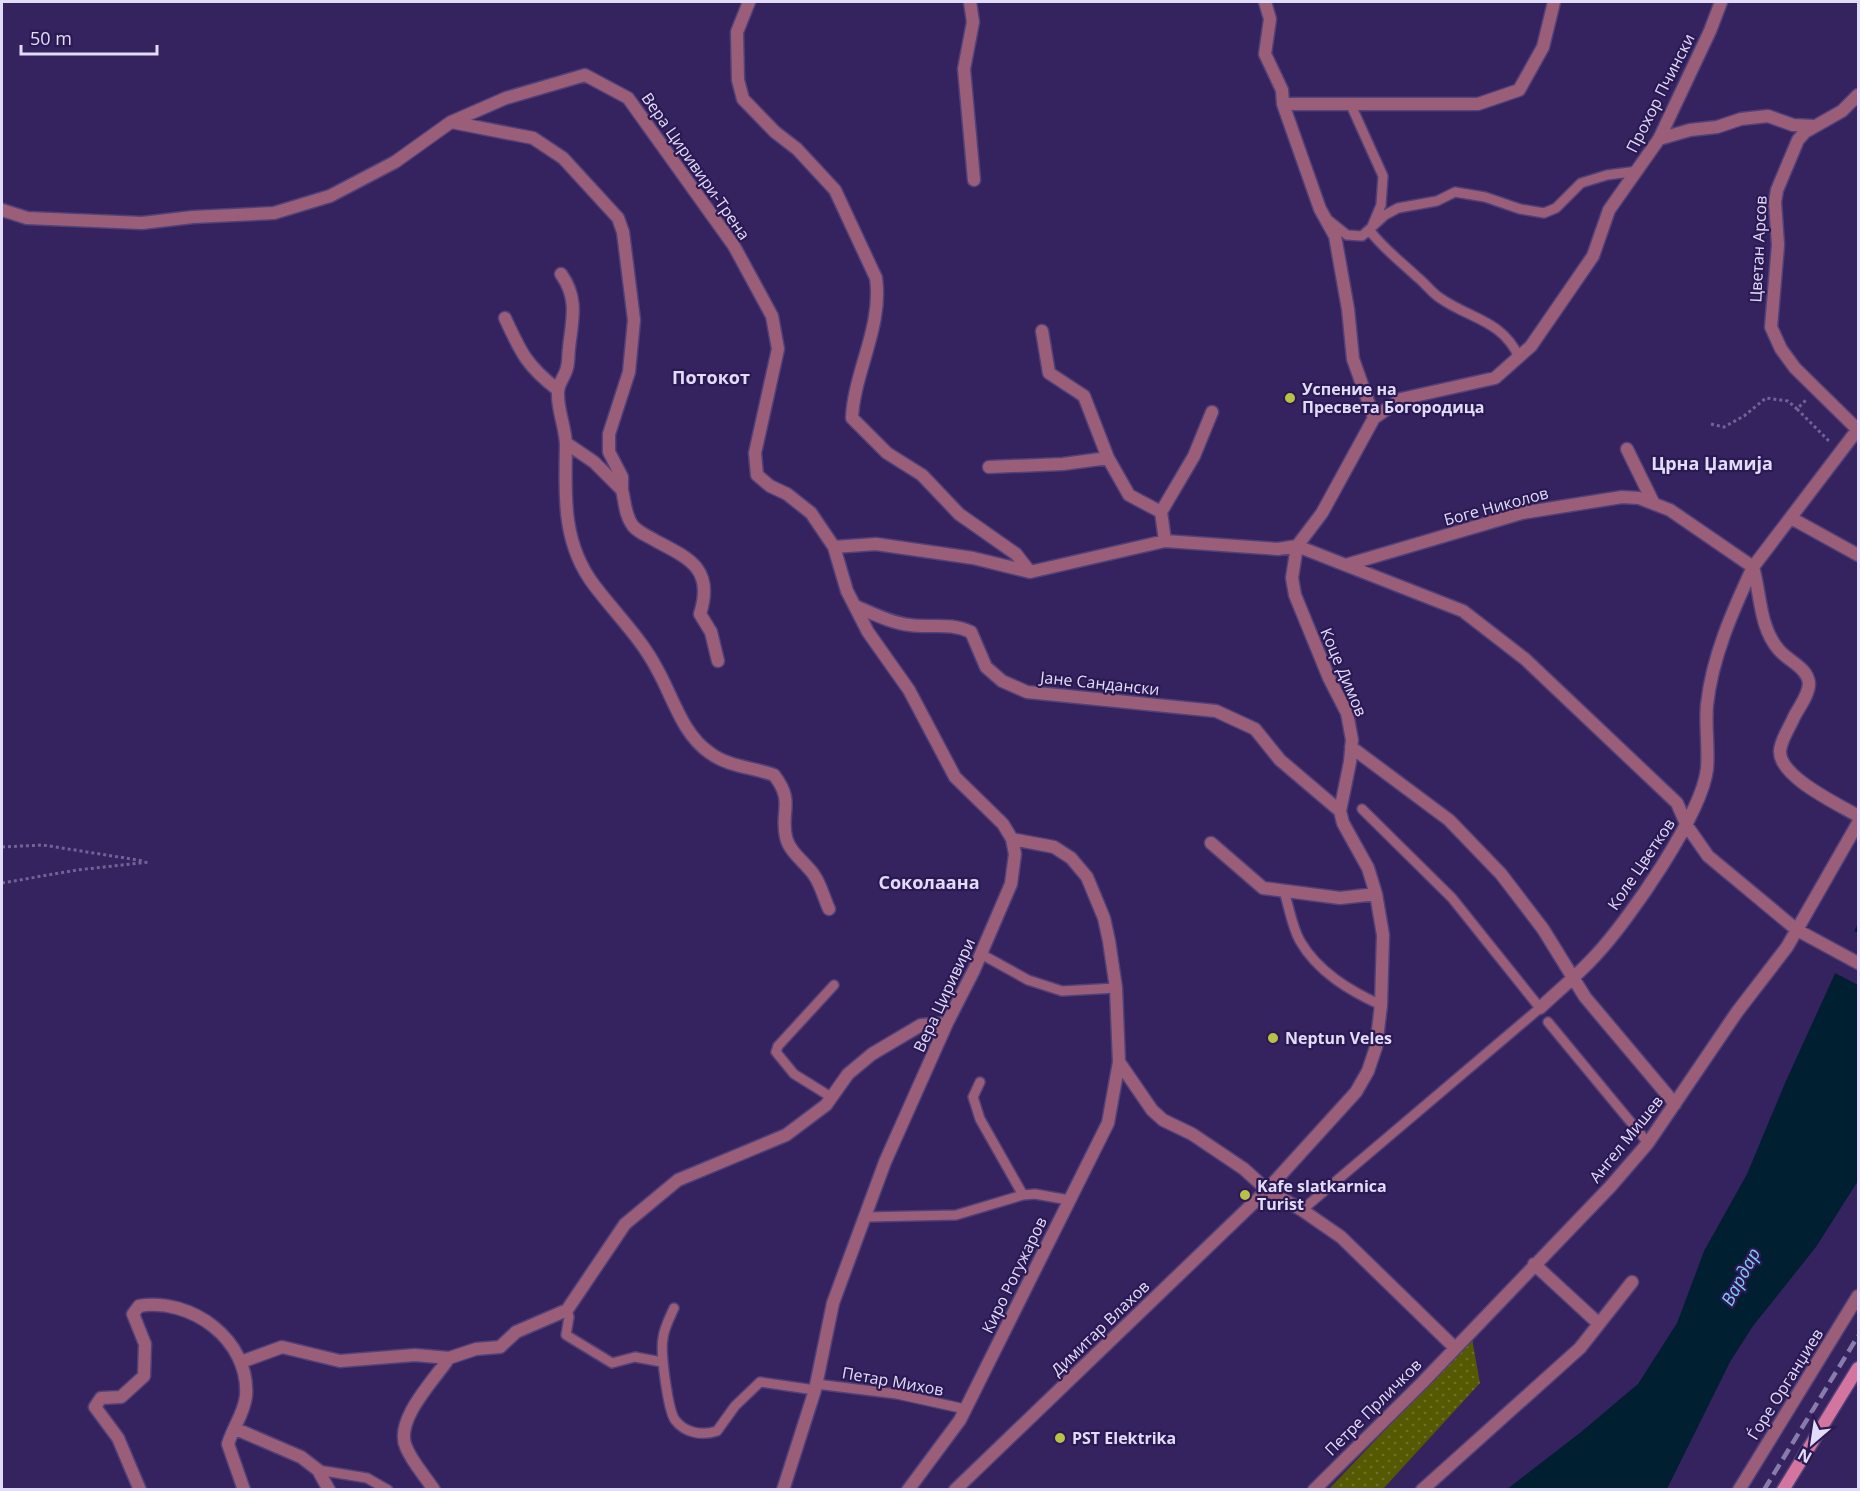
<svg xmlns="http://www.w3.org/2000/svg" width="1860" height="1491" viewBox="0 0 1860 1491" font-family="'Open Sans',sans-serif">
<defs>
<pattern id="park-dots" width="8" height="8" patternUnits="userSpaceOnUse" patternTransform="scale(1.5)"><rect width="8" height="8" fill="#555901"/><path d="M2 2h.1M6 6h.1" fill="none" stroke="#6d7027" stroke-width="1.8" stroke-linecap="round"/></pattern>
</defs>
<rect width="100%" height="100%" fill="#352360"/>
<path fill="url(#park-dots)" d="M1472,1339L1480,1383L1383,1489L1328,1490Z"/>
<path fill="#002031" d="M1858,923V1181L1816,1247L1753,1326L1730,1362L1667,1489L1506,1490L1581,1432L1638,1384L1677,1323L1704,1251L1747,1174L1785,1083Z"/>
<path fill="#352360" d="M1852,930L1858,933V985L1833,972Z"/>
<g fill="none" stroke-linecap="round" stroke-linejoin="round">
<g stroke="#514179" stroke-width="12">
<path id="lane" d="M1350,103L1383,176L1381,205L1370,231C1384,249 1400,261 1416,276C1425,283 1431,292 1440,298C1470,319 1502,320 1519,357
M1327,219L1347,235L1362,236L1385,215L1398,208L1437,201L1455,192L1485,197L1520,209L1544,213L1556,208L1581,183L1607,175L1638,171
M1284,891C1289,907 1292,927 1300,941C1318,972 1350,991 1381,1005
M981,954L1028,980L1062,991L1116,988
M1548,1022L1648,1143
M980,1082L973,1097L980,1119L1023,1195L1035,1194L1069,1200
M831,1097L794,1074L776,1052L778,1046L834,985
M1302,1210L1540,1008L1452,898L1362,809
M866,1217L956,1215L1023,1195
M674,1308C670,1317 664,1328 663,1338C660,1352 668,1410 675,1420C685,1433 702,1436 717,1431L735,1406L760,1382L815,1390
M567,1310L569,1317L566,1335L612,1363L635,1357L662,1362
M816,1384L897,1394L965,1409
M318,1470L367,1478L388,1490"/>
</g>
<g stroke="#514179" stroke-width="15">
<path id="street" d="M749,2L737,32L738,80L743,99L775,132L797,149L835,190L876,278C883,326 854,372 852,418L887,453L922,475L959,514L1016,554L1030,572
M970,2L973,22L964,69L974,180
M1265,2L1270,19L1265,54L1282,90L1283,104L1320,209L1335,236L1348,309L1353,359L1374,418
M1283,104H1478L1519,90L1543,47L1554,2
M451,122L533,138L563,158L618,218L623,232L634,320L629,372L609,434V452L622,477V490L594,462L566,443
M1659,139L1690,130L1717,127L1741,119L1768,116L1793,125L1814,126
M2,210L27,218L142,223L193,217L274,213L330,196L395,162L451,122L506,98L585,75L628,98L734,246L772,316L778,349L755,453L757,475L770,486L787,494L811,513L834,547L847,591L868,632L909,690L955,777L1003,824L1012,839L1015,854L1011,884L974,970L947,1023L885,1162L833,1303L815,1390L783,1490
M561,274C579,299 572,320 569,348C568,355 569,364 566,371C564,377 558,384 558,392C557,410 566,428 566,446C565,495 562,543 594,585C615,613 641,638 657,669C673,697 682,734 710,753C729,767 752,767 774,775C795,802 780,811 786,837C789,852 806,863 814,875C821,885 824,898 829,909
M505,318C521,353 527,366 558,390
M1042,331L1049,373L1084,396L1108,458L1129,495L1161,512L1165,541
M1858,430L1795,368L1781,349L1771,327L1778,245L1775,202L1777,190L1798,140L1805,132L1842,111L1858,95
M1627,449L1653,502
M989,467L1063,464L1108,458
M622,490C625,502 625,516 633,526C639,533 648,536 656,541C691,559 714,570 700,614L711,632L718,661
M1161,512L1194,456L1212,412
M1791,518L1858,555
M834,547L876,544L973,558L1030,572L1165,541L1278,549L1297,546L1463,611L1525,659L1677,803L1687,826L1708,856L1797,930L1858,963
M1349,564L1522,513L1622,497L1639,498L1670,510L1753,567C1761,595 1759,627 1779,650C1788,661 1807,667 1809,683C1809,695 1799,707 1794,717C1790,727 1781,739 1780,751C1779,777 1838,804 1858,816
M855,606C872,613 891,623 910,625C932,628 950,622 971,632L986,667L1002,681L1027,692L1216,711L1255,729L1280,760L1340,811
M1351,747L1449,820L1501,874L1543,929L1585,997L1675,1104
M1012,839L1054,847L1071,858L1087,877L1104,918L1109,941L1116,988L1119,1062L1152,1110L1163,1120L1192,1134L1244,1169L1267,1190L1302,1210L1341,1237L1454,1347
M1211,843L1263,888L1340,898L1376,894
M1540,1008C1559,990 1579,974 1596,955C1629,920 1702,814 1707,769C1709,748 1705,726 1707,705C1712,657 1733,610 1753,567L1858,429
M1534,1264L1598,1323
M241,1362L282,1347L340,1361L415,1355L449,1358L476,1349L500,1347L516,1332L567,1310L625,1224L678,1180L786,1135L826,1105L848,1074L872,1054L921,1025L947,1023
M236,1429L301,1457L318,1470L329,1490
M140,1490L118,1438L95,1407L101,1398L121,1397L144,1376L145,1344L133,1314L139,1306C191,1297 250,1340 246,1396C244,1414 233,1427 228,1444L244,1490
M434,1490C425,1476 412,1462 406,1447C394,1420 435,1379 449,1358
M908,1490L960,1420L1108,1123L1119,1062
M955,1490L1267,1190L1356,1092L1368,1071L1376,1047L1381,1005L1383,935L1376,894L1368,868L1343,823L1340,811L1350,762L1352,740L1347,713L1329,678L1295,595L1292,578L1297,546L1322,513L1374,418L1401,399L1495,378L1531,346L1593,256L1609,210L1659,139L1710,31L1721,2
M1314,1490L1422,1383L1610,1187L1648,1143L1737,1012L1787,947L1858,823
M1422,1490L1580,1348L1632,1282
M1739,1490L1858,1296"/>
</g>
<g stroke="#514179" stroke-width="15">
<path id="secondary" d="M1783,1490L1858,1368"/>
</g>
<path stroke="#706395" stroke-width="3" stroke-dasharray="3 3" stroke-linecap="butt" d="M1797,409L1830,442
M1711,424L1724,427L1744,416L1766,398L1788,401L1797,409L1806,400
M2,847L43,845L144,861
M2,883L77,870L149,862"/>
<use href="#lane" stroke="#9a5e78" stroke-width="9"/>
<use href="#street" stroke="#9a5e78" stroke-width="12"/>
<use href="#secondary" stroke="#d4759f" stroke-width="12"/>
<path stroke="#877caa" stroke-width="4.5" stroke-dasharray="12 6" stroke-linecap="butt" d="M1764,1490L1858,1336"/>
</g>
<g fill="#b9c146" stroke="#2b1954" stroke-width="2">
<circle cx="1290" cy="398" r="6"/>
<circle cx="1273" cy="1038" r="6"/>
<circle cx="1245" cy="1195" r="6"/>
<circle cx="1060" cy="1438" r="6"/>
</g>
<g text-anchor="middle" stroke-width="4.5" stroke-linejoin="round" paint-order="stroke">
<g font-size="16" fill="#e1dcfa" stroke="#2b1954">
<text transform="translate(1660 93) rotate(-63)" y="6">Прохор Пчински</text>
<text transform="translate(696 166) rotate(55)" y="6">Вера Циривири-Трена</text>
<text transform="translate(1758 249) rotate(-87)" y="6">Цветан Арсов</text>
<text transform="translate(1496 506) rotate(-15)" y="6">Боге Николов</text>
<text transform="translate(1344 672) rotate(67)" y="6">Коце Димов</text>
<text transform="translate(1100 683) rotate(6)" y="6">Јане Сандански</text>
<text transform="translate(1641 864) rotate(-56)" y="6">Коле Цветков</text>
<text transform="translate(944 995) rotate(-65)" y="6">Вера Циривири</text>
<text transform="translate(1626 1139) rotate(-51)" y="6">Ангел Мишев</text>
<text transform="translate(1014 1275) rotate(-64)" y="6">Киро Рогужаров</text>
<text transform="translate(1100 1328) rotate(-44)" y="6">Димитар Влахов</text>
<text transform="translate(893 1381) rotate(10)" y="6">Петар Михов</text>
<text transform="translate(1785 1384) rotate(-58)" y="6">Ѓоре Органџиев</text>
<text transform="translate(1373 1407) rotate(-45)" y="6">Петре Прличков</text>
</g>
<g font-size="16" font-weight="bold" fill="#e1dcfa" stroke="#2b1954" text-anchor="start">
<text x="1302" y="395">Успение на<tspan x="1302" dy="18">Пресвета Богородица</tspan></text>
<text x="1285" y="1044">Neptun Veles</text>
<text x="1257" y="1192">Kafe slatkarnica<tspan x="1257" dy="18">Turist</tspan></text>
<text x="1072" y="1444">PST Elektrika</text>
</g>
<g font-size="18" font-weight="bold" fill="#e1dcfa" stroke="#2b1954">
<text x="711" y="384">Потокот</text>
<text x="1712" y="470">Црна Џамија</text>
<text x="929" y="889">Соколаана</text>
</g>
<g font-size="18" font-style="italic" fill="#7fcbf4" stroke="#2b1954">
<text transform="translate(1741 1277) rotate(-62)" y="6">Вардар</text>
</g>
</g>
<rect width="1860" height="1491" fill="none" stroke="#e1dcfa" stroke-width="6"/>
<g transform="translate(1812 1443) rotate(209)" stroke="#2b1954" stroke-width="4.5" paint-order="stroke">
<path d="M0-4.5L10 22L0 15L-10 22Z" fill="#e1dcfa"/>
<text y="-9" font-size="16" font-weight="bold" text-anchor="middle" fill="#e1dcfa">N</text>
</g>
<path d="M21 45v9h136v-9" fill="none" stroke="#e1dcfa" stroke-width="3"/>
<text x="30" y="45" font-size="18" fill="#e1dcfa" stroke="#2b1954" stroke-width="4.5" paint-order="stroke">50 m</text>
</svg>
